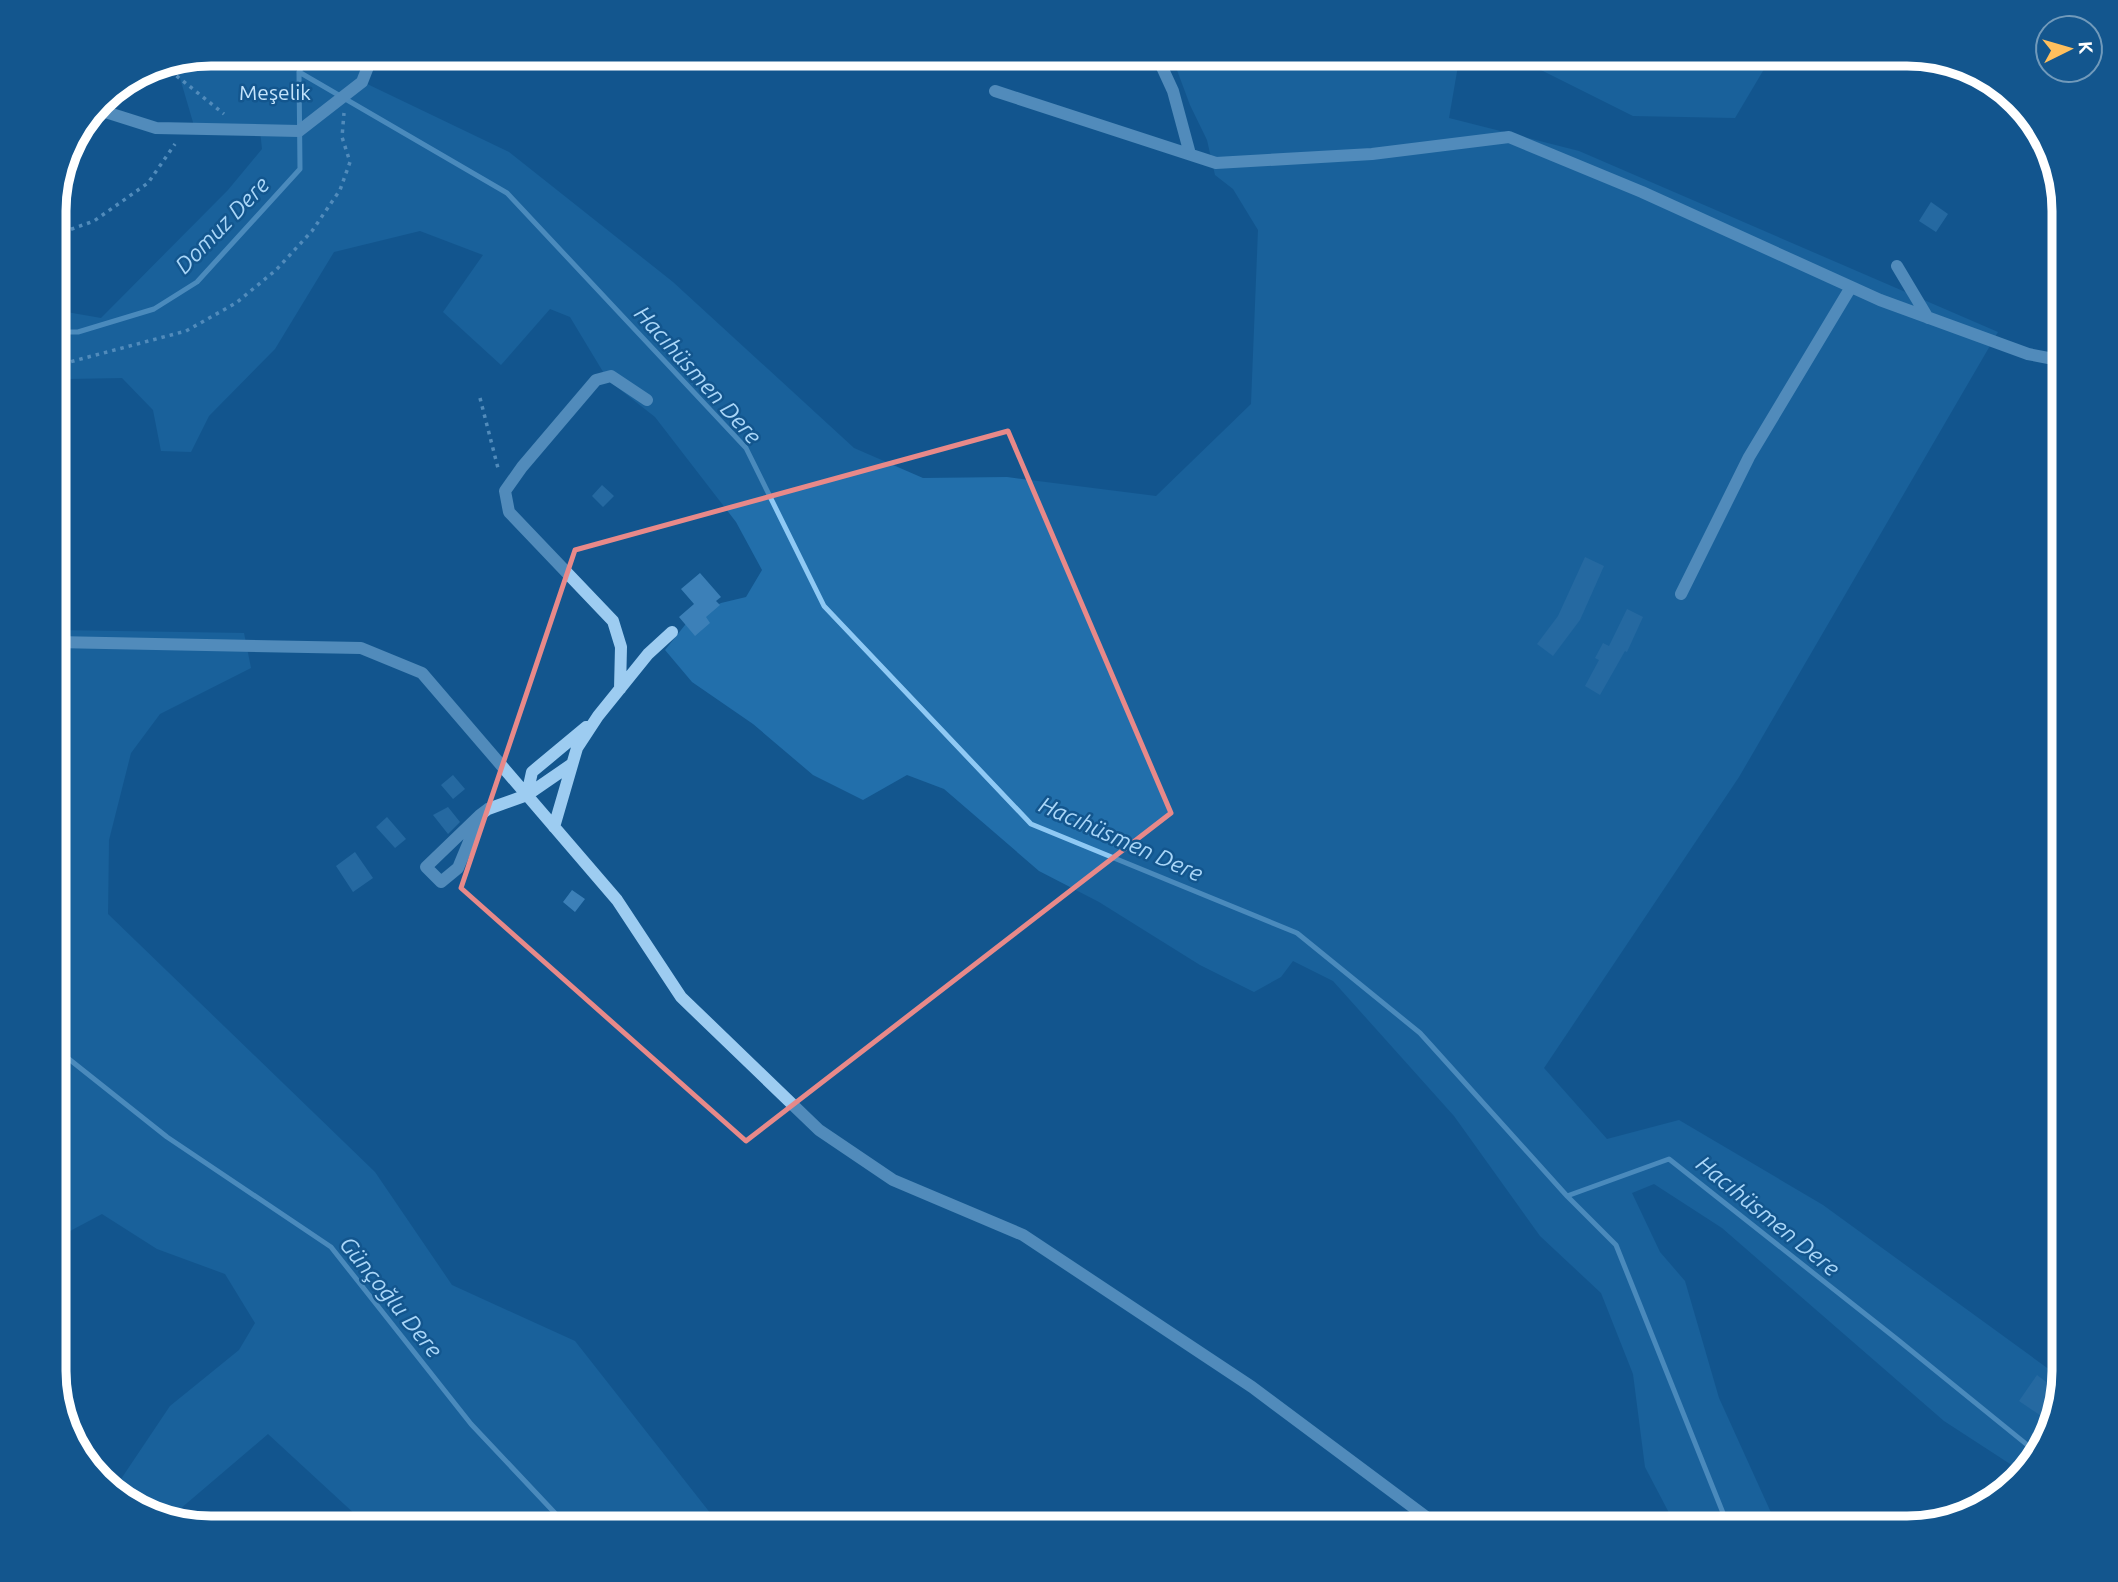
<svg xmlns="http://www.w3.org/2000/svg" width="2118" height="1582" viewBox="0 0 2118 1582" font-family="Ubuntu,sans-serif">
<rect width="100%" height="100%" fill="#13568e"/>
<path fill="#226fab" d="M211,54H374L363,82L509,152L673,282L854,448L923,478L1007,477L1156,496L1251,404L1258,230L1233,189L1215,175L1207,140L1190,105L1171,54H1460L1449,118L1579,151L1998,332L1739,777L1544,1068L1607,1139L1679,1120L1823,1205L2061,1378L2031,1467L2024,1473L1944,1421L1722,1228L1654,1184L1632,1193L1660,1252L1685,1281L1719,1398L1778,1528H1677L1645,1467L1633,1374L1601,1293L1540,1236L1454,1116L1333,981L1293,961L1281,977L1254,992L1200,965L1099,902L1039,871L944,789L907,775L863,800L813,775L753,724L692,682L665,650L689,620L721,603L746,597L762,570L736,522L655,417L608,380L570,317L550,309L501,365L443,312L483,255L420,231L334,252L275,349L209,416L191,452L161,451L153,410L122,378L67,379L55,383V310L101,318L228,190L262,149L260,130L195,129L175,61Z
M1509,54H1773L1735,118L1633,116Z
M156,65L101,117L94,111L107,94Z
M55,630L244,633L251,668L160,714L131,753L109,840L108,914L375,1172L452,1285L575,1341L722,1528H370L268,1434L173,1515L115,1495L113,1491L170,1406L239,1350L255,1323L225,1274L157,1249L102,1214L55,1239Z"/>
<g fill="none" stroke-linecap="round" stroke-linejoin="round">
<path stroke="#8fc9f4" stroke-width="5" d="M299,72L507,193L746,448L824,606L1031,824L1297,933L1420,1033L1567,1196L1669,1159L1898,1340L2036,1452
M55,332H78L154,309L197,282L300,169L299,72L309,54
M55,1048L167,1137L331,1247L471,1424L569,1528
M1567,1196L1616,1245L1729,1528"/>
</g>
<path fill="#3c80b8" d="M1931,202L1948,214L1936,232L1919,221Z
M602,485L614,496L603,507L592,496Z
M1585,557L1604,566L1580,620L1553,656L1537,644L1558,616Z
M700,573L721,597L716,601L720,605L706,617L710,623L695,636L679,617L694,604L681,589Z
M1627,609L1643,617L1627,652L1625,651L1600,695L1585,686L1599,660L1595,658L1603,643L1609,646Z
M453,775L465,789L453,799L441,785Z
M448,807L460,822L448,834L433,815Z
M387,817L406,839L395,848L376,827Z
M355,852L373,878L353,892L336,866Z
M572,890L585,899L575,912L563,902Z
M2037,1375L2057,1390L2047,1420L2019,1401Z"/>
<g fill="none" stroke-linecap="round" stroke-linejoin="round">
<path stroke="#9dccf1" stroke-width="3.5" stroke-dasharray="3.5 5" stroke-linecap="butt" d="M169,63L168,69L224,114
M55,235L94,221L148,183L175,144
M55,367L62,364L186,331L236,303L276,270L312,231L340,190L350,162L342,137L344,113
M480,398L499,472"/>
<path stroke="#9dccf1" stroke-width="12" d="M1156,54L1173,91L1190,154
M995,91L1216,163L1372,154L1509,137L1642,192L1880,300L2028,354L2064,361
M96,109L156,128L299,131L362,82L373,54
M1897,266L1928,318
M1681,594L1749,457L1851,287
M55,642L361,648L422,673L617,900L681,997L819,1130L893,1180L1023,1235L1252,1387L1441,1528
M620,689L621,647L613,621L509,512L505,491L522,467L596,380L611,376L647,400
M527,795L532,772L586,727
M480,815L458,868L441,882L426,867L480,815L488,809L527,795L572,764
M554,827L577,748L598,716L648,654L672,632"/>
</g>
<path d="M0 0H2118V1582H0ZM1008,431L1171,813L746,1141L461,888L575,550Z" fill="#13568e" fill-opacity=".55" fill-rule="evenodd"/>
<path fill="none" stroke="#e88989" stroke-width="5" stroke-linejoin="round" d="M1008,431L1171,813L746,1141L461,888L575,550Z"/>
<g text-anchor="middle" stroke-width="5" stroke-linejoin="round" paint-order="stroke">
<g font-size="21" fill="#c4e4fc" stroke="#13568e">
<text x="275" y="100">Meşelik</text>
</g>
<g font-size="23" font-style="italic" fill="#a9d6f8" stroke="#13568e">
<text transform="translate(222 225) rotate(-46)" y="8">Domuz Dere</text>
<text transform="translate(698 375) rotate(48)" y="8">Hacıhüsmen Dere</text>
<text transform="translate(1121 839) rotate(24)" y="8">Hacıhüsmen Dere</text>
<text transform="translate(1768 1216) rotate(39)" y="8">Hacıhüsmen Dere</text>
<text transform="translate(391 1297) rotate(51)" y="8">Günçoğlu Dere</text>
</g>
</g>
<path d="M0 0H2118V1582H0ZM211 66H1907A145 145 0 0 1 2052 211V1371A145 145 0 0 1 1907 1516H211A145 145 0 0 1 66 1371V211A145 145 0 0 1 211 66Z" fill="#13568e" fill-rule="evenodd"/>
<path fill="none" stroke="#fff" stroke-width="9" d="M211 66H1907A145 145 0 0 1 2052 211V1371A145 145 0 0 1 1907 1516H211A145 145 0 0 1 66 1371V211A145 145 0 0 1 211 66Z"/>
<g transform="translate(2069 49) rotate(85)"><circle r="33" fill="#13568e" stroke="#719abb" stroke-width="2"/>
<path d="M0-5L12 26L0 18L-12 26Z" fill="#ffbf5d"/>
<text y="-10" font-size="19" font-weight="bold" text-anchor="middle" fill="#ffffff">K</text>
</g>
</svg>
